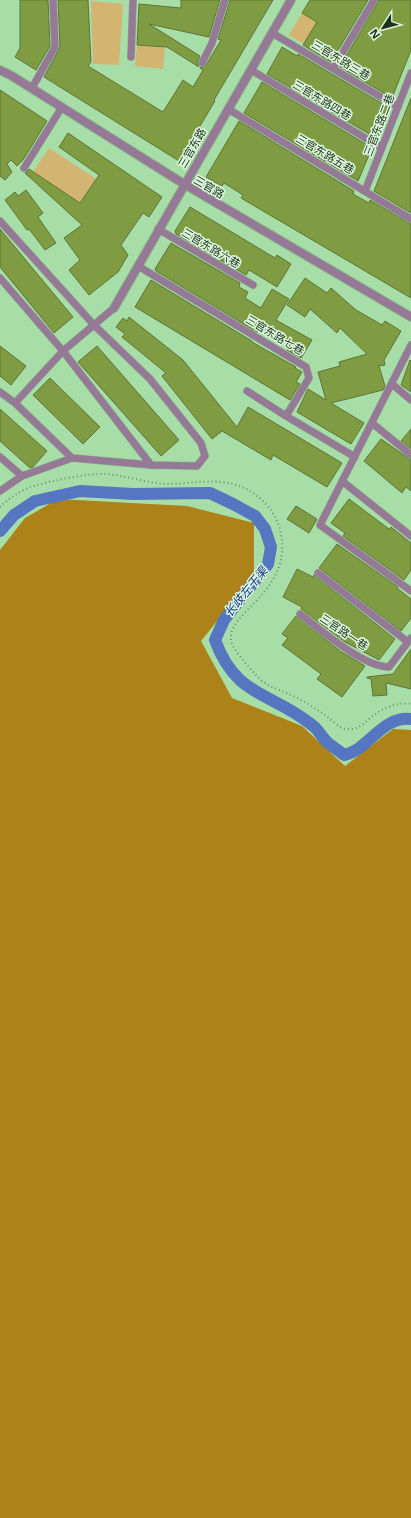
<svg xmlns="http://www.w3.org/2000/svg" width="411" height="1518" viewBox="0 0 411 1518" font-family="'Open Sans','Noto Sans SC',sans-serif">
<rect width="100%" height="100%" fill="#a7dda7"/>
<path fill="#d3b471" d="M91,1L123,4L119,65L93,64Z
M302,13L317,22L304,44L289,35Z
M137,45L165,47L163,69L135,66Z
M49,148L96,179L80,203L33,172Z"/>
<path fill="#ac8219" d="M58,499L187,506L254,523V575L201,641L232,698L302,726L345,766L393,729L411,730V1518H0V550L25,518Z"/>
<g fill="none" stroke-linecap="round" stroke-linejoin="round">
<path stroke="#5577c2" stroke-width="12" d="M0,531L14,515L35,501L80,491L133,494L210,493L233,504L255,516L265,529L271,547L268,564L224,620L215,640C236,698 272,692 312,725C318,729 321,736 326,741C331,746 338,750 344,755C369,750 381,716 411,719"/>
</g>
<path fill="#7f9c42" stroke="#5f7436" d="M20,0H48L50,46L36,70L15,57L20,48Z
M58,0H88L91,62L88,66L163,112L183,80L193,87L203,70L200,68L206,65L221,40L218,39L230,0H273L214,100L215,101L179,161L44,77L60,47Z
M181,0H220L209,37L149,24L200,56L197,63L199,67L167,47L137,45L139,4L181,8Z
M310,0H368L331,62L303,45L317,22L302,13Z
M379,0H411V50L392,98L340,67Z
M282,47L297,56L298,54L388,107L376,138L267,74Z
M262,82L372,148L358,181L244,113Z
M0,90L47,121L23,160L17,166L11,160L7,164L12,172L5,180L0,176Z
M411,98V213L374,191Z
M239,121L354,191L353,194L369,203L370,200L411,224V298L241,198L243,195L224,183L222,186L206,177Z
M68,133L162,197L149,217L143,213L121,245L128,255L118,272L89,295L69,270L80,260L64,238L82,225L25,173L29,169L80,203L99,175L59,147Z
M26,190L43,213L38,217L56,243L45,250L29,229L27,230L5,200L15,192L18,196Z
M190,207L275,258L277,255L291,264L277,287L249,270L246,275L176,234L175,231Z
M0,229L73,317L54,333L0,267Z
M171,243L240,283L239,287L248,292L245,298L261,308L272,289L289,299L276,320L312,340L301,358L287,350L291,342L261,326L257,332L156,271L155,269Z
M305,278L327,293L331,288L356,310L382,325L385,321L401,331L384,360L385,365L379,366L385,386L383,390L331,403L364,423L351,444L297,412L308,389L326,400L318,372L340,366L339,362L367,354L340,328L337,333L310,309L305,317L287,305Z
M151,280L252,341V342L296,367L295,368L302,372L296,382L300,384L290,400L135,307Z
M129,317L183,360L237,427L248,407L342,463L327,487L273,455L271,460L222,431L212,439L162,376L166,373L122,337L125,334L116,327L123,318L127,321Z
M0,346L26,366L11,385L0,376Z
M97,346L179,440L161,456L78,362Z
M410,360L411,361V392L401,385Z
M50,378L100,427L83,444L33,395Z
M0,409L47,451L33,467L30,468L0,441Z
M411,429V449L401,441Z
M381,439L411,460V491L406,487L402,493L364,461Z
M349,499L389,529L391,527L411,543V570L404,580L343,536L345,533L331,523Z
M296,506L317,519L309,533L287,519Z
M337,544L398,587L397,588L411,599V618L401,631L319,568Z
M297,569L313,577L314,575L395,639L379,660L345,642L301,609L302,607L283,597Z
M296,616L340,651L365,666L342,697L317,679L321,674L282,645L288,638L282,634Z
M411,649V689L386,683L387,695L373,696L371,679L367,678V677L393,674Z"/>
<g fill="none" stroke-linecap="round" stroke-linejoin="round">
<g stroke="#8bbb8b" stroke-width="8">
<path id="service" d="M272,33L398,107
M131,57L133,0
M202,63L212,43L225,0
M333,69L374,0
M251,70L382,148
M32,88L55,47L53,0
M228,109L411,219
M24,168L62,107
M365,191L411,73
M0,221L94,325L150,379L201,443L205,456L197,466L151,465L72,458L15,403L0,392
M158,229L253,285
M138,266L306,367L309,378L286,416L355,457
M0,278L63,351L151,465
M411,345L320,525L411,591
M392,384L411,400
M247,391L286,416
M15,403L63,351L114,308
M372,423L411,455
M0,457L22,476L72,458
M342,481L411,536
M0,491L22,476
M318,573L408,642
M300,614C321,630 363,667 389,667L411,638"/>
</g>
<g stroke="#8bbb8b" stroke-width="10">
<path id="minor" d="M0,70L12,76L184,184L411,317
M114,308L291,0"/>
</g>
<path stroke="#699069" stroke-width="2" stroke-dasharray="1 3" stroke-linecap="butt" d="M0,507C9,498 21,490 34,486C51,481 88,473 106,474C127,476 147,483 168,484C185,484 203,480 221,482C250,484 276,506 281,534C292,592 227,612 231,640C232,649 249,667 256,675C266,687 279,689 293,696C306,702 318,710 329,718C336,724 343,731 352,729C361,728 367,720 374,715C385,707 397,702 411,704"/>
<use href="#service" stroke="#967997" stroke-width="7"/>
<use href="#minor" stroke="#967997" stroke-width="8"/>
</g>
<g text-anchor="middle" stroke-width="3" stroke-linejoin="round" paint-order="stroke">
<g font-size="11" fill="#1c311c" stroke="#dbf6db">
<text transform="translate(341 60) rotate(31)" y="4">三官东路三巷</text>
<text transform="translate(322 100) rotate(31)" y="4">三官东路四巷</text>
<text transform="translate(379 125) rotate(-69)" y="4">三官东路二巷</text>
<text transform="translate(192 148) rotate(-60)" y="4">三官东路</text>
<text transform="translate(325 154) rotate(31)" y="4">三官东路五巷</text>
<text transform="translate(209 187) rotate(30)" y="4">三官路</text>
<text transform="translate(211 248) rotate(31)" y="4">三官东路六巷</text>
<text transform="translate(275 335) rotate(31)" y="4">三官东路七巷</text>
<text transform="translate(344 632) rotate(34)" y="4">三官路一巷</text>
</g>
<g font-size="12" font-style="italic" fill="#15348e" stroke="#dbf6db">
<text transform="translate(246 592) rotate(-51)" y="4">长歧左干渠</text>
</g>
</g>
<g transform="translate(383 28) rotate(234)" stroke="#dbf6db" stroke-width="3" paint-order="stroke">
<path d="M0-3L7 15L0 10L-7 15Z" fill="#1c311c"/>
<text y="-6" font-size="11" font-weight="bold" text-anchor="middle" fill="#1c311c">N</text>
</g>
</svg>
